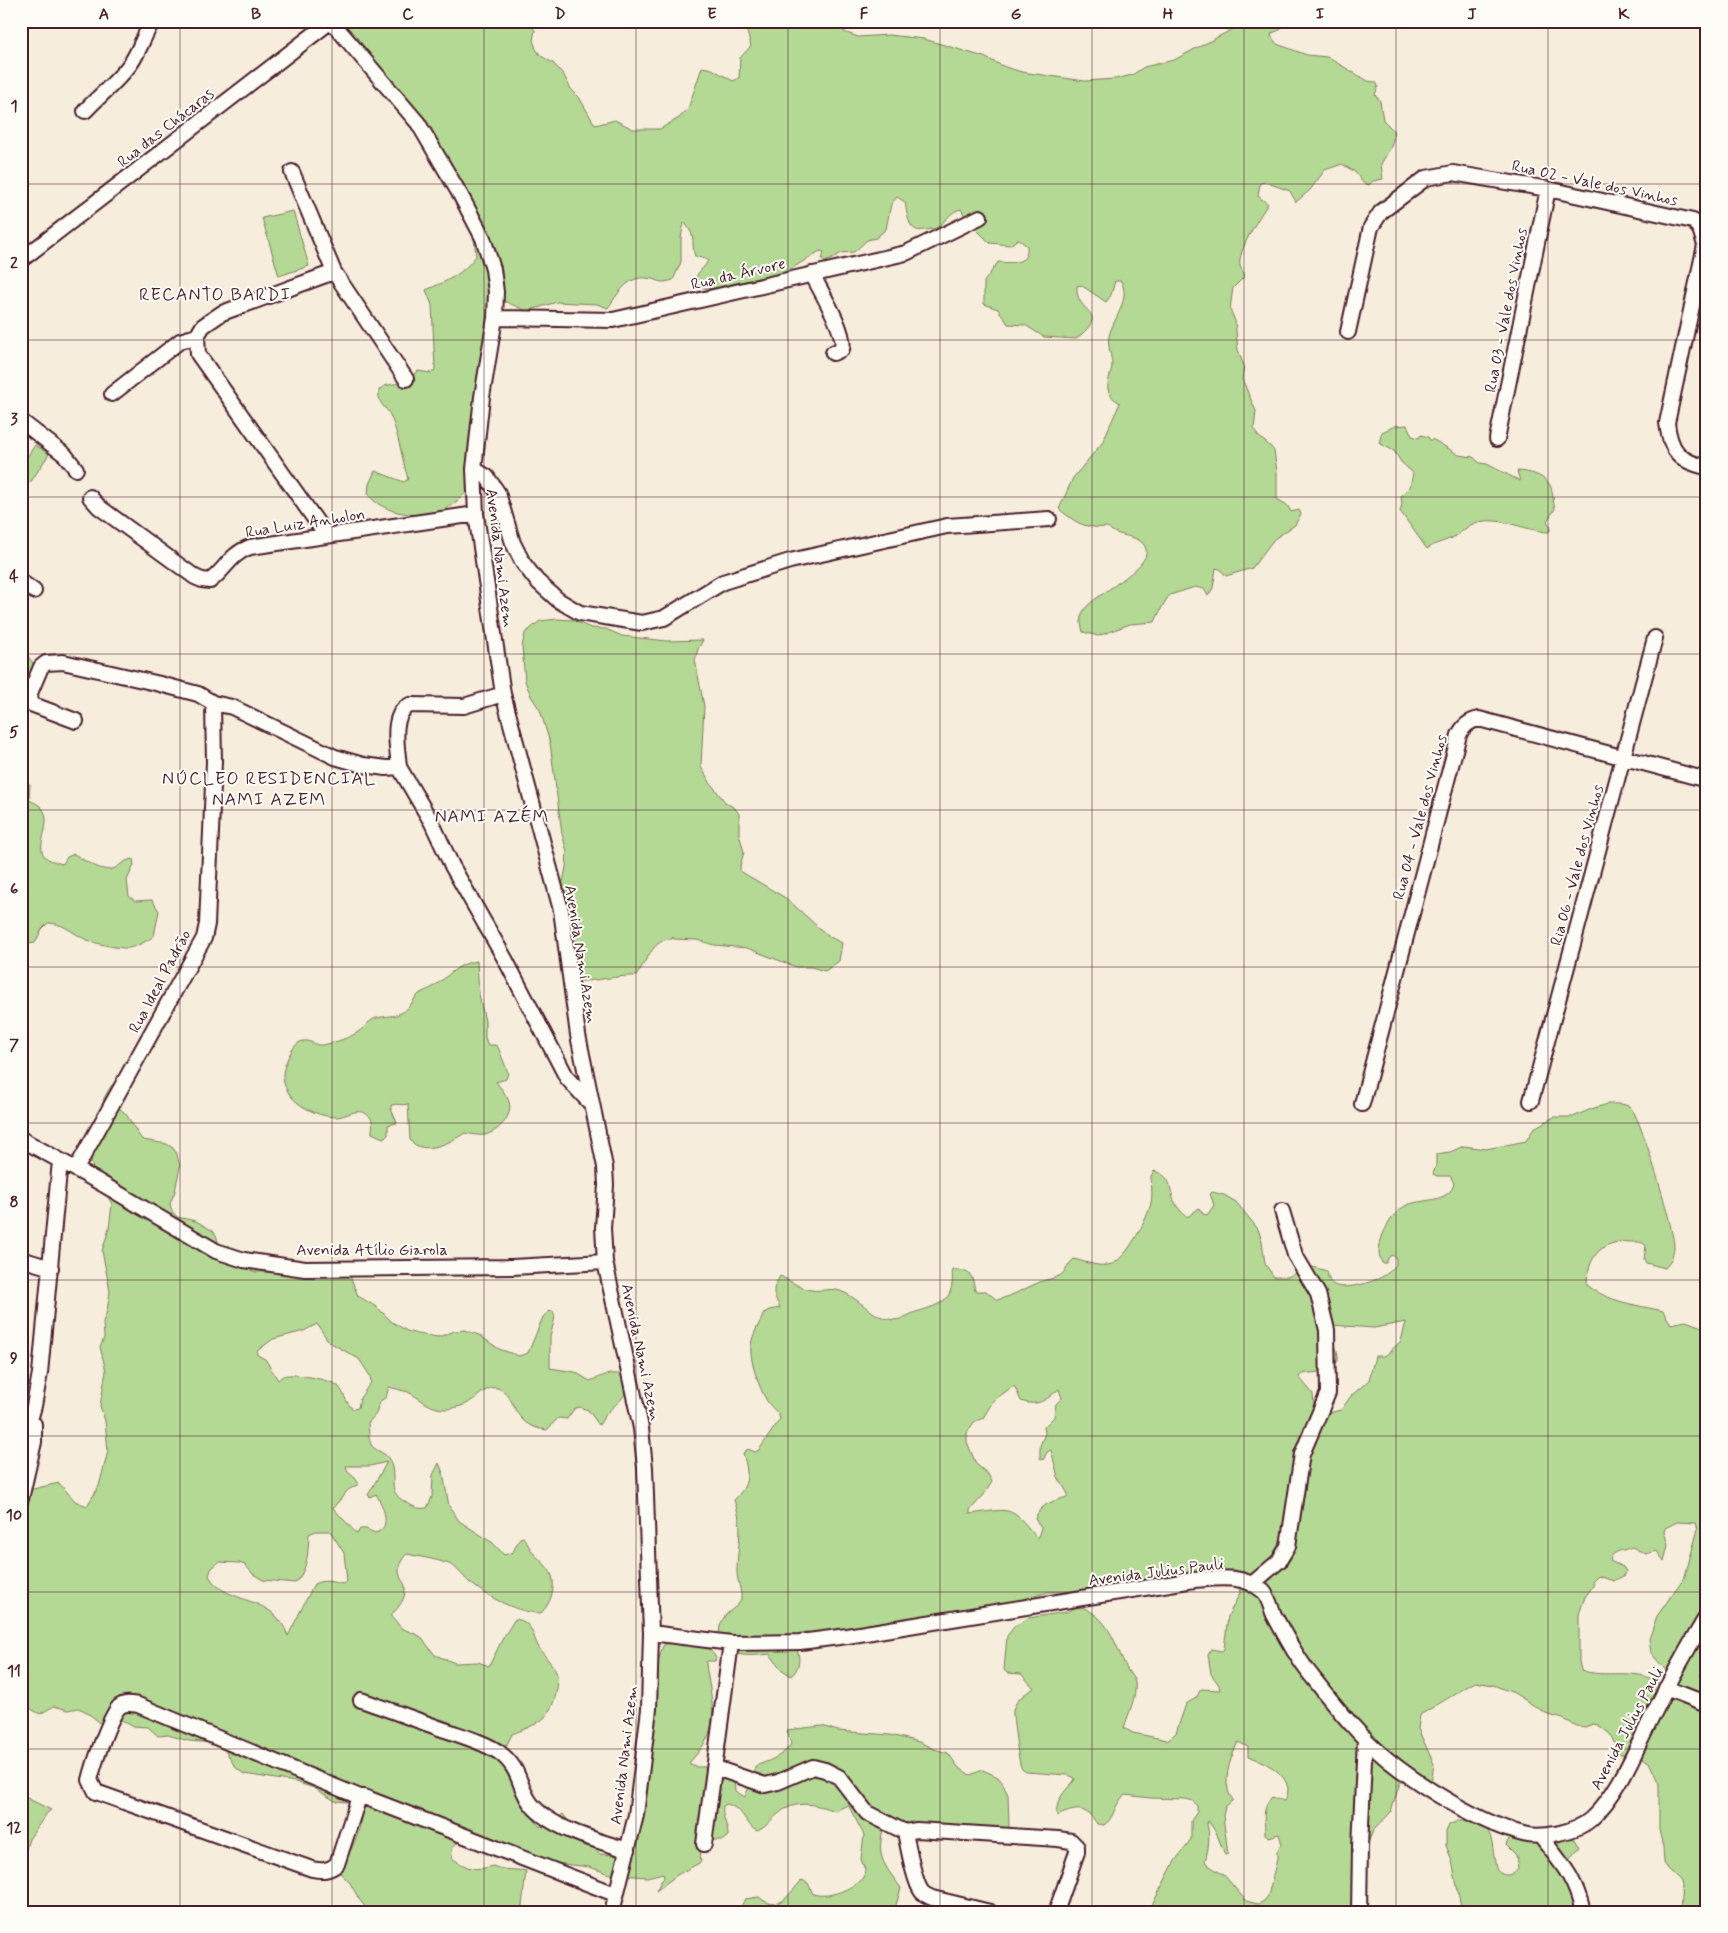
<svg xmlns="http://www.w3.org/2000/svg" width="1728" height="1933" viewBox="0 0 1728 1933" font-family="Mynerve,sans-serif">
<rect width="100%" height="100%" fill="#f7eddc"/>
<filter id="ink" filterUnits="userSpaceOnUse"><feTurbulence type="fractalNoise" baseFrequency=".02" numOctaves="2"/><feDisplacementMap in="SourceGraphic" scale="10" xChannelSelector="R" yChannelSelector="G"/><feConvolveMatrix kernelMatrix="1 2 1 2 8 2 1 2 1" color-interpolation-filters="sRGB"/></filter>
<g filter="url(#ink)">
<path fill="#b4d994" stroke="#7f7c60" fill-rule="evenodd" d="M344,21H526L535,30L533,40L536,49L541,56L553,63L563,74L571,89L579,97L595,125L615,120L633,129H660L679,118L688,109L702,67L712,69L733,81L739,78L740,58L751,46L744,21H848L844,32L858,37L889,35L924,39L984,57L1005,67L1022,72L1085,81L1115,79L1132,75L1144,67L1174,60L1231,30L1244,21H1285L1280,30L1272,33L1271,36L1277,44L1307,55L1327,57L1368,81L1376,82L1378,86L1375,95L1380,101L1383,120L1393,130L1394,135L1391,147L1381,164L1383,179L1373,181L1369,185L1363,183L1355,172L1342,164L1325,170L1310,190L1296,202L1290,191L1265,182L1260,183L1258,196L1268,204C1260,215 1237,252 1240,265C1241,269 1244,273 1245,276L1233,288L1230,309L1235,321L1238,350L1244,366L1242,379L1256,411L1254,429L1258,436L1271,447L1274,451L1277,472V499L1287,505L1291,512L1299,510L1301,514L1295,525L1274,539L1252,568L1226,576L1220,569L1216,568L1213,588L1208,596L1204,589L1195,587L1170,595C1165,600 1158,615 1155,622L1130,624L1098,636L1083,632C1081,623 1079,618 1084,610C1092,596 1152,568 1146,549C1141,533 1117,539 1108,527C1085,529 1076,523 1059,509L1073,478L1102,443L1120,403C1114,399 1110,397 1108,389C1107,382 1111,374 1112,366C1112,356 1107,346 1109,336C1114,317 1131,300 1121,281H1115L1111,295L1106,302L1081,285L1077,286C1075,316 1113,309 1076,339L1044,337L1025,325L1008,324L998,309L984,304V282L998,262C1011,263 1029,265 1027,246L1018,239L1010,245L990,243L967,220L961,209C950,211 945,223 936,228C933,229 927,230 924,230C908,234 907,213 905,202L897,197L891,204L886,229L876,238L867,240L854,252L841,253L832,259L825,262L822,260L824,252L820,251L781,275L720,289L703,288L695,282C696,271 705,269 708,260L695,256C690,239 698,239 684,222L681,238V262L673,280C657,285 659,279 646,278C627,276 617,295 608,308L597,304L557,302L527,311L506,302L493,300L471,487C463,496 455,504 444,510C424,520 381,514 368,494L369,484L375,471L404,482L408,479C402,459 399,436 391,417C387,406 377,406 379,390L384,386L404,382L418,371L431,373L435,370L432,305L426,290C447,281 462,275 476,256L474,239L454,192L427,148L383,93Z
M293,211L309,266L279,276L262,218Z
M1407,425L1412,436L1419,438L1421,435L1428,437L1430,440H1434L1459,455L1473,457L1480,463L1487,464L1520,481L1517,471C1527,471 1544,475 1550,485C1553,491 1553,502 1555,509L1547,521L1551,528L1549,532C1525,531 1499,515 1475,523C1467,526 1460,534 1452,538C1443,542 1435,543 1427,549L1400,511L1402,504L1401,496L1410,487L1413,473L1401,462L1394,451L1379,443L1382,432L1395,426Z
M35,445L49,454L30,483L21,476V466Z
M557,619L572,620L591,628L606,629L622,636L667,641L703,640L698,649L695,660L704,706L701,767L711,784L726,803L735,808L739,814V834L744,852L740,866V871L787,899L828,936L842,943L839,961L825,971L811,967H796L747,948L714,945L697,940L674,939L673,937L672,939C653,938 646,963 636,976C616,975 596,982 575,981L555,897L563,882L566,867L567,852L562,834L550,743L540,710L531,696L525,681L522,647L525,633L540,621Z
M21,647L35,666L31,692L22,706L26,719L21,726Z
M21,783L30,784L29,800C33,802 39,804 42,808C55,824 31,849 48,859C52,861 58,863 63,864L67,857L74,854C85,860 102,874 115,868C122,864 125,860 133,859L134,865L127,880L129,896L135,901L152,900L159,911L154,936C147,941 138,946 129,948C119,949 92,943 83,938C70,931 62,923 48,923L42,929L35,943L21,945Z
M477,961L479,994L485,1021V1038L488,1045H495L498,1047L508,1073L506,1079L496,1082C500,1087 505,1093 508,1099C515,1114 500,1131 485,1135C479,1136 471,1134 465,1133C451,1142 423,1157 410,1140L408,1104C402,1106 397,1103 391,1105V1109L397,1123L388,1125V1135L383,1138L372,1133C372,1128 374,1120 369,1116C359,1106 348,1116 337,1117C314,1117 282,1100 283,1074C284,1065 293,1041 304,1041C309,1040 314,1044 318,1045C326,1046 352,1037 358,1032C363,1029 367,1023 372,1020C380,1015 392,1018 401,1013C410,1009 412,1000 419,994C423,991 428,990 433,987C448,977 457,963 477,961Z
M119,1079L116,1105L126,1114L140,1137L143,1140L167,1144L173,1148L177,1154L180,1167L175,1191L170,1204L172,1211L177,1217L196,1221L213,1231L216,1235L221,1251L233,1261L255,1272L340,1270L350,1276L358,1296L378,1308L392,1322L407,1331L417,1334L438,1337L455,1331L464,1330L479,1335L499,1349L519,1356L528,1353L543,1317L548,1312L553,1311L555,1317L550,1337V1368L575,1372L590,1381C602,1376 615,1369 627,1378C627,1398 622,1398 609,1411C605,1415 602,1420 599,1425L588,1410L579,1407L574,1409L567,1419L558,1418L547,1430C508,1426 519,1394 497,1388C485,1385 474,1403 461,1406C456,1407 451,1409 446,1409C431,1410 420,1398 408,1392C402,1390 395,1389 389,1387L386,1397L379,1402L376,1414L368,1423C369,1429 368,1440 372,1446C377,1452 386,1452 390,1461C398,1480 384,1492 409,1504C416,1508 419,1509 427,1508L432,1497L433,1475L439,1463L443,1473L449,1506L459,1521L493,1543L504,1555L513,1552L520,1538L523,1537C527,1542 530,1549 534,1554C540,1560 549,1567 552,1576C556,1588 550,1605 541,1613C517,1613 488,1597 469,1582C463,1577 457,1567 449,1564C436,1559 420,1557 407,1554C401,1559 397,1568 400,1576C401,1581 405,1582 405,1587C406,1599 399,1607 391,1615L401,1628L420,1636L435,1655L455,1663L478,1662L489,1666L503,1638L515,1619C532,1621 532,1634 538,1646C543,1655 552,1663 556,1672C561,1685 553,1710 543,1719C534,1726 522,1730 512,1734L500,1759L515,1779L522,1803L539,1826L546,1827L563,1814L575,1829L600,1854L615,1855L628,1843L648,1733L659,1658L663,1646L671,1640C688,1642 707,1641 716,1658L715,1661H707L706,1664C709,1690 720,1720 704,1744C700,1751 694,1757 689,1763L697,1767H709L734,1779L735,1791L745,1797C749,1787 753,1777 755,1766C767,1762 784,1756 791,1744L787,1730L822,1726L838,1731L890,1735L919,1742L934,1749L948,1753L958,1767L970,1775L983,1770L998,1777L1002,1782L1008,1795L1009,1826L1003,1838L884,1825C876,1857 882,1862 901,1888L894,1912H738L745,1899L759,1897C779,1914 788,1895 802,1880L808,1883L813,1894C830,1899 850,1889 864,1878L865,1870L861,1859L864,1835L848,1805L835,1811C815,1804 796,1799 778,1814C771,1819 766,1828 757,1831C745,1825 746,1811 727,1804L723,1806C721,1816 728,1825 728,1836L723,1840H708C702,1847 699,1853 701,1862L677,1875L656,1891L661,1881L664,1878L663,1873L647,1877L610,1874L589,1867L555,1863L466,1841C454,1842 449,1848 453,1859C469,1869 474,1871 493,1866C503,1871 515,1869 526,1871L522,1906L519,1912H369L359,1899L350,1883L338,1871C351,1850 367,1827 358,1803L335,1801L314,1788L295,1782L244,1774L235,1767L224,1748L214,1743L189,1741L168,1735L158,1736L148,1727L132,1726L112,1715L107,1728L85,1711L78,1708L68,1710L54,1706L40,1714L31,1709L21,1708V1491L24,1488L33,1489L59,1483L75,1501L87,1506L99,1486L108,1451L105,1421L100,1406L106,1371L100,1347L104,1338L103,1322L107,1311L110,1291L102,1251L109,1229L112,1204L93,1171L90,1152L100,1121L104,1098L111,1086ZM317,1324L329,1342L359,1359L370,1376L371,1382L360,1398L358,1408L353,1409C345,1403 345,1393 338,1386C332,1380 298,1374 289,1375C284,1375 282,1376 278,1380L265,1359L257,1355V1351L273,1339L304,1331ZM387,1462L368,1495L370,1497L376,1494C383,1506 393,1528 375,1533L366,1529H360L357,1534L333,1508L348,1490L359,1484L355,1478L348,1472L346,1466H370ZM316,1531H330L344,1553L347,1581L343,1584C333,1582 324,1579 314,1584L288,1636C274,1593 226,1606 209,1576L211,1569L219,1562L239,1563L245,1565L253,1574L263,1580L295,1583C308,1570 308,1552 309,1534Z
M1608,1104C1615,1104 1624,1103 1630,1107C1641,1116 1675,1232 1674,1247C1673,1256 1671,1262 1665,1268L1646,1263L1644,1259L1646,1246C1642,1241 1637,1242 1631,1242C1602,1239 1587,1257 1587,1285C1608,1302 1637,1305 1663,1311L1671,1324L1686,1321L1707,1329V1675H1700L1707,1693V1912H1680L1682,1885L1680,1880L1668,1869L1664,1863L1663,1847L1659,1830V1784L1649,1762L1636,1755H1620L1610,1734L1598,1725L1593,1724L1585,1727L1577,1726L1563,1719L1549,1715L1514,1693L1493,1685L1475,1682L1420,1715L1418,1729L1434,1764L1431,1783L1400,1782L1391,1812L1373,1831L1367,1845L1362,1884L1355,1912L1155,1910L1152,1905L1175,1861L1191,1839V1821L1197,1812V1806L1193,1801L1186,1799L1150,1798L1125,1795C1114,1803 1115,1818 1104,1825L1097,1824C1085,1805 1076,1808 1057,1816C1055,1800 1064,1792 1074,1781L1075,1778L1068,1775L1026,1772C1023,1770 1022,1770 1021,1767C1019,1764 1012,1714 1013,1711C1015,1699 1025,1694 1034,1688L1021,1674L1007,1673L1004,1670L1007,1636L1014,1627L1028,1618L1066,1612L1079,1606C1110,1617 1114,1643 1127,1669C1129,1673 1134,1678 1135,1682C1137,1697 1128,1714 1124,1728L1133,1733L1167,1740L1176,1733L1186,1704L1196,1698L1201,1689L1220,1690L1219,1685L1211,1674L1208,1654L1211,1649L1222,1651L1224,1649L1228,1616L1240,1593L1239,1586L1197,1574L1076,1592H1048L1007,1604L970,1608L873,1626L815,1633L805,1632L794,1645V1648L798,1652C800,1661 799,1669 791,1676L781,1669L770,1654C761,1655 752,1656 743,1655C723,1653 712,1633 725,1616C729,1610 739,1607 741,1599C742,1591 737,1581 737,1572C737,1543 745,1530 734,1500C750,1484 749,1474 743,1453L748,1449L755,1452L759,1450L780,1419C778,1411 771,1408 767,1401C759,1388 749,1359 751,1345C752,1335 760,1323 764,1313L769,1310L780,1308C773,1293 771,1291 780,1276C789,1280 801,1289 811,1290C823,1292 831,1286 845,1293C859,1300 869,1312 884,1318C900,1323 902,1317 916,1312C943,1304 955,1300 952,1269C970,1272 972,1272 975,1291H986L997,1300C1013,1296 1025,1288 1040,1282C1046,1279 1054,1279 1059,1276C1067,1272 1067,1264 1074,1259C1086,1262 1100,1268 1112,1264C1127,1258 1148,1218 1151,1203C1153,1194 1151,1184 1151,1176L1154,1171C1174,1177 1168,1188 1175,1203C1177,1207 1182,1212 1185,1216H1189L1199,1208L1204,1215L1208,1214L1214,1205L1210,1194L1212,1192L1224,1195L1236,1202L1258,1229L1262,1241L1265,1264L1274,1277H1287L1313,1267L1327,1271C1328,1277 1329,1282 1334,1285C1346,1291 1378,1281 1388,1273C1391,1271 1394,1267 1396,1265V1258L1392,1255L1389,1257L1386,1263H1382C1381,1260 1379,1256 1379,1252C1379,1237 1391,1214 1405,1206C1420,1198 1450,1204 1454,1183L1450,1176H1437L1433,1174L1436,1165V1154L1450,1152L1464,1146L1486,1149L1526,1141L1534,1128L1554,1117H1573L1591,1109ZM1406,1322L1401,1341L1385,1356H1375L1369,1380L1351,1396L1341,1410L1315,1416L1313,1394L1299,1377L1302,1374L1327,1371L1338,1361C1340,1346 1327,1340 1330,1325L1374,1328ZM1012,1387H1015L1021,1401C1038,1407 1046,1400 1059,1389L1062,1398L1056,1404L1054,1417L1044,1427L1045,1433L1040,1446V1458L1043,1460L1047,1452L1051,1450L1058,1477L1068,1494L1067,1497C1053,1501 1040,1504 1035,1519L1041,1528L1038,1537H1036C1010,1504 1010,1509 970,1514V1510L983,1496L992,1482L988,1474L976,1464L967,1442V1433L974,1422L983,1418L993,1401ZM1677,1522L1696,1523L1698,1529L1685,1576L1657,1616L1649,1639L1651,1653L1669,1674L1667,1693C1664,1690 1661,1684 1657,1682C1637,1667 1603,1679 1581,1670L1579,1662V1614L1585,1597L1593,1586L1594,1580L1598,1576L1614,1581L1625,1575L1626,1571L1623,1567L1610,1561C1611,1550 1624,1551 1632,1547L1646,1554L1657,1551L1664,1562L1668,1545L1664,1532L1665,1528ZM1238,1742L1248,1747V1756C1263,1761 1286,1772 1288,1789C1288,1793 1286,1798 1285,1801L1272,1797C1261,1807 1265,1821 1265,1834L1269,1837L1279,1834L1282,1844L1277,1851V1859L1268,1896L1264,1901L1258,1904L1246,1901L1224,1875L1208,1865L1205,1861C1209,1848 1210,1837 1207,1824L1208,1821L1216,1832L1225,1855L1228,1854L1223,1816L1225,1807L1233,1800C1231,1797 1228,1793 1228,1789C1224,1775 1232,1754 1238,1742Z
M21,1794L25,1797L51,1810L47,1813L29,1839L24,1856V1912H21Z
M1460,1820C1488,1820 1491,1831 1494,1856C1495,1860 1495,1865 1496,1868C1500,1878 1513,1876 1518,1869L1516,1855L1506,1845L1509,1839C1530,1835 1554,1834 1575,1839L1580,1848L1569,1860L1568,1868L1581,1912H1462L1452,1861L1446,1845V1832L1449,1825Z"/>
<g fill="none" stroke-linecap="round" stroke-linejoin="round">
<g stroke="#4a1f2b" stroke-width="18">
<path id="minor" d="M85,111C100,95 118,81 131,63C140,50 144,34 153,21
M292,172L334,272L406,379
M21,260L331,21L418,123L461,196L483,238L493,269L496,292L495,318L482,397L474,469L476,514L503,694L561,910L578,1035L605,1167L606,1185L603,1228L605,1262L641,1428L645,1468L651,1633L649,1709L636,1815L612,1912
M812,274C820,290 847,333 842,349L833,353
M495,318L613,320L906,253L980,217
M1348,332L1371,227L1381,212L1426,178L1453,173L1548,189L1693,221L1700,229L1705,245L1667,423C1670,450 1679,462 1707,467
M197,336L198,354L326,535
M112,394L180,341L197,336L203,326L222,313L334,272
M21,421L65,455L76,469
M1497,439L1548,189
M474,469L487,477L498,493L513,543L523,563L537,581L558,600L580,613L642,623L664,618L723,582L790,561L947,526L1049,519
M90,497L99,507L195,577L202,580L210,581C227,568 229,555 250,547L476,514
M21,582L34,591
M76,721L31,704L30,693L41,667L46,663L63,662L160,684L198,694L213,703L232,707L335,757L363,765L386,768L399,767C398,750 389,714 410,705L464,706L503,694
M399,767L432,823L452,866L505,959L567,1078L591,1104
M1531,1101L1655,638
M1362,1104L1459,735C1463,726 1469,721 1479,719L1707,780
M21,1139L99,1182L216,1251L244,1260L305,1269L512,1267L605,1262
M76,1169L204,938L207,924L214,762L213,703
M21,1259L51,1268
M21,1451L34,1406L40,1373L60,1161
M21,1499L34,1442V1424
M1252,1584L1279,1561L1288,1546L1302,1454L1328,1393L1327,1330L1318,1294L1295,1255L1282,1211
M651,1633L731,1643L800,1642L847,1636L1194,1580C1218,1578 1243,1574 1263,1591C1268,1596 1271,1608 1274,1615C1286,1637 1298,1660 1314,1679C1336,1707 1360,1737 1388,1760C1423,1788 1480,1823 1523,1834C1541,1839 1577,1832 1591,1819C1619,1793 1634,1753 1651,1719C1668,1684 1687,1649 1707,1616
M1666,1688L1707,1704
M361,1700C390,1710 419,1721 448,1731C465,1737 486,1743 500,1753C522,1770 518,1788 532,1805C552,1829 598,1841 628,1850
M716,1768L765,1785L778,1782L813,1767L825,1770L839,1777L867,1813L905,1832L917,1830L1058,1839L1071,1841L1077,1847V1852L1056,1912
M360,1797L138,1705C132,1704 125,1702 119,1707C109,1718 94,1764 90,1780L96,1792L312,1869C322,1871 329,1871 337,1864L358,1800L360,1797H364L615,1894
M905,1832C908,1846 914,1882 922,1892C925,1895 928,1896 932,1898L990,1912
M1541,1837C1562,1864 1575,1877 1583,1912
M704,1844L731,1643
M1359,1912L1360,1847L1365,1738"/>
</g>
<use href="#minor" stroke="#fdfcf7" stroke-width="14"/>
</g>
</g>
<path fill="none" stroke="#4a1f2b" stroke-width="1" stroke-opacity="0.55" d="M180,21V1912M332,21V1912M484,21V1912M636,21V1912M788,21V1912M940,21V1912M1092,21V1912M1244,21V1912M1396,21V1912M1548,21V1912M21,184H1707M21,340H1707M21,497H1707M21,654H1707M21,810H1707M21,967H1707M21,1123H1707M21,1280H1707M21,1436H1707M21,1592H1707M21,1749H1707"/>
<g text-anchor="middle" stroke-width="4" stroke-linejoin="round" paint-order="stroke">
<g font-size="16" fill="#4a1f2b" stroke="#fdfcf7">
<text transform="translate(165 127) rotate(-38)" y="6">Rua das Chácaras</text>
<text transform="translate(1595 182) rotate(12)" y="6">Rua 02 - Vale dos Vinhos</text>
<text transform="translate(738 273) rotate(-13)" y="6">Rua da Árvore</text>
<text transform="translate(1505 310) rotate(-79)" y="6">Rua 03 - Vale dos Vinhos</text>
<text transform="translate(305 522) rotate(-9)" y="6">Rua Luiz Anholon</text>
<text transform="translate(501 558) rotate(83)" y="6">Avenida Nami Azem</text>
<text transform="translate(1419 817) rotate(-75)" y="6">Rua 04 - Vale dos Vinhos</text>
<text transform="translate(1576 865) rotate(-75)" y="6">Ria 06 - Vale dos Vinhos</text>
<text transform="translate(582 954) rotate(81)" y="6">Avenida Nami Azem</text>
<text transform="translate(159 981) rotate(-62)" y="6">Rua Ideal Padrão</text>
<text x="372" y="1255">Avenida Atílio Giarola</text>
<text transform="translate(642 1352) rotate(78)" y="6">Avenida Nami Azem</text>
<text transform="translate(1156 1571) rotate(-7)" y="6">Avenida Julius Pauli</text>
<text transform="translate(1626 1728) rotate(-62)" y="6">Avenida Julius Pauli</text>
<text transform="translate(623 1755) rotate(-83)" y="6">Avenida Nami Azem</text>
</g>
<g font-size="18" letter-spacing="1" fill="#4a1f2b" stroke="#fdfcf7">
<text x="215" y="300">RECANTO BARDI</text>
<text x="269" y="784">NÚCLEO RESIDENCIAL<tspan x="269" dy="21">NAMI AZEM</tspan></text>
<text x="492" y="822">NAMI AZÉM</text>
</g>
</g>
<rect width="1728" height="1933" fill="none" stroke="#fdfcf7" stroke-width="55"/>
<rect x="28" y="28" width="1672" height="1878" fill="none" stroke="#4a1f2b" stroke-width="2"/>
<g font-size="16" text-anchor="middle" font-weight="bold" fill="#4a1f2b">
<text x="104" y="19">A</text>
<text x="256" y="19">B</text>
<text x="408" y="19">C</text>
<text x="560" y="19">D</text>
<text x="712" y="19">E</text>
<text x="864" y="19">F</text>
<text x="1016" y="19">G</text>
<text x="1168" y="19">H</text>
<text x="1320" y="19">I</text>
<text x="1472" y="19">J</text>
<text x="1624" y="19">K</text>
<text x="14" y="111">1</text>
<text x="14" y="268">2</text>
<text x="14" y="424">3</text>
<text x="14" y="581">4</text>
<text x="14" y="737">5</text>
<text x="14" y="894">6</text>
<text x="14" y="1050">7</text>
<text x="14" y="1207">8</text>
<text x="14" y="1363">9</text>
<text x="14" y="1520">10</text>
<text x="14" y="1676">11</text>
<text x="14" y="1833">12</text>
</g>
</svg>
